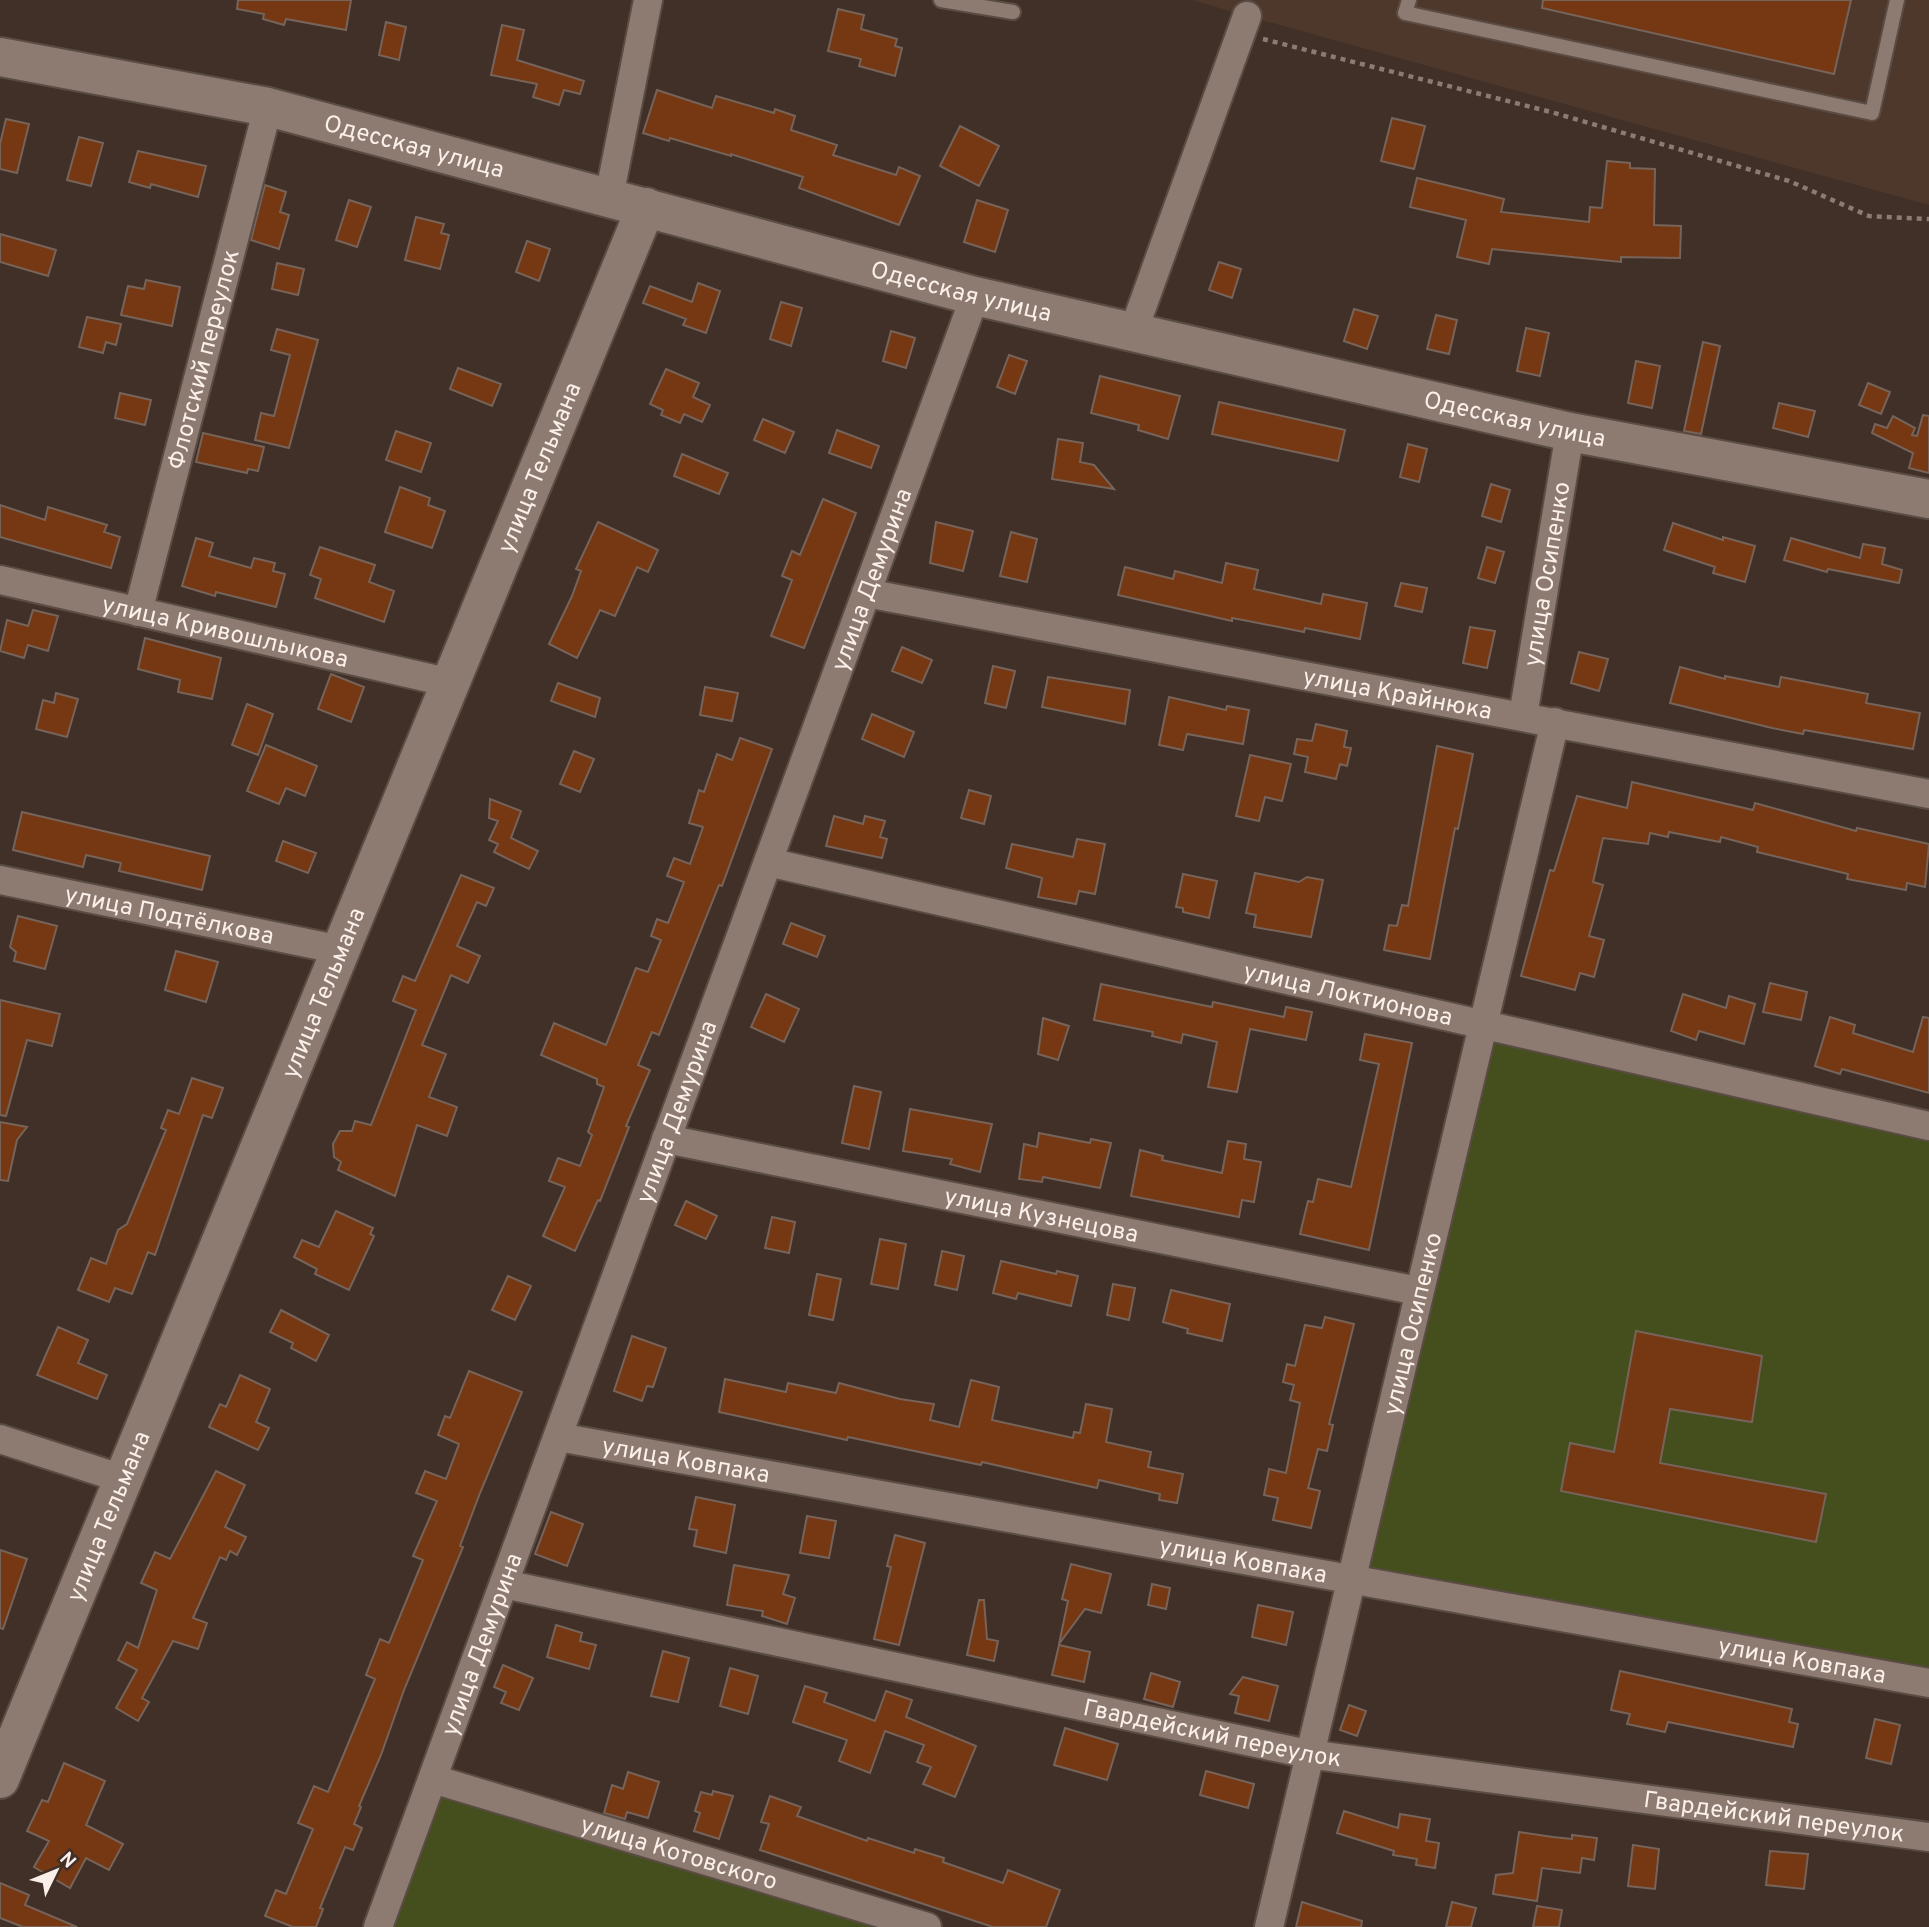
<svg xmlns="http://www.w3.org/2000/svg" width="1929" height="1927" viewBox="0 0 1929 1927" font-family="Overpass,sans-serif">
<rect width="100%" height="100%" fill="#413027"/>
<path fill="#4e382c" d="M1192,0H1929V205L1247,16Z"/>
<path fill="#454f1e" d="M1483,1025L1929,1126V1683L1350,1579Z
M433,1779L927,1927H378Z"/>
<path fill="#753813" stroke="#76635a" stroke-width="2" d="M238,0H351L346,30L286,19L284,25L263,19L264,14L237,9Z
M1543,0H1851L1834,74L1542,8Z
M838,9L864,15L861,29L897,39L895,46L902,48L895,76L859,66L861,59L828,51Z
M386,22L406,27L399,60L379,55Z
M502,25L524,30L517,60L584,81L580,94L564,90L559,105L533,97L537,84L491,75Z
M657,90L712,108L716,96L774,113L775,109L795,116L791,130L837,145L833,155L896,175L899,167L920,176L899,225L799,188L803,177L731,154V156L670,138L669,141L643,133Z
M1392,118L1425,126L1414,169L1381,161Z
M6,119L29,124L17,173L0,169V144Z
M960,126L999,146L979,186L940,166Z
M79,137L103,143L91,186L67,180Z
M138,151L206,166L198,197L151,184L150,188L129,182Z
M1607,161L1630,163V168L1655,169L1654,225L1681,226L1680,258L1621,257V262L1492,249L1489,264L1457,257L1466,220L1410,207L1417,178L1504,199L1501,212L1589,222L1590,207L1602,208Z
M265,185L286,192L280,212L289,215L279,249L251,240Z
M349,200L371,207L357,247L336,240Z
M977,200L1008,210L995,252L964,242Z
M416,217L444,224L441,233L449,235L440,269L405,260Z
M0,234L56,250L48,276L0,262Z
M527,241L550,249L539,281L516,272Z
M1219,262L1241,269L1232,298L1209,290Z
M277,263L304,269L298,295L272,289Z
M146,280L180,287L172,326L121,315L128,286L144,289Z
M698,283L720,291L706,333L683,325L686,319L643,303L650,286L692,302Z
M781,302L802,308L791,346L770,339Z
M1354,309L1378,316L1367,349L1344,341Z
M1436,315L1457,320L1449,354L1427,349Z
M87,317L121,324L116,345L106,342L103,353L79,347Z
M1526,328L1549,333L1540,376L1517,371Z
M277,329L318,340L289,448L255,440L261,413L274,416L290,355L271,350Z
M891,331L915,338L906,368L883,361Z
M1703,342L1720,346L1701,434L1684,431Z
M1009,355L1027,361L1015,394L997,387Z
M1636,361L1660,366L1652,408L1628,403Z
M458,368L501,384L492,406L450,389Z
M666,369L699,383L693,397L710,405L702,422L684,414L680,423L661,415L663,410L650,404Z
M1100,376L1180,396L1168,439L1138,430L1139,425L1091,413Z
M1868,383L1890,392L1881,414L1859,405Z
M120,393L151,400L145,425L115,418Z
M1219,402L1345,430L1338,461L1212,434Z
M1779,403L1815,411L1808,437L1773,428Z
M1923,415L1929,416V473L1909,468L1913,453L1872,433L1875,424L1887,428L1893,416L1915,428L1912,435L1917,436Z
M763,419L794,432L785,453L754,440Z
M837,430L879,446L871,468L829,453Z
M396,431L431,443L421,472L386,460Z
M203,433L264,447L258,471L248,469L247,473L196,462Z
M1058,439L1083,443L1080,462L1094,465L1114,489L1052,479Z
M1408,444L1427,449L1419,482L1400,477Z
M682,454L728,473L719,494L674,476Z
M1491,484L1510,490L1501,522L1482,516Z
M400,487L430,498L428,505L445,511L432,548L385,532Z
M823,499L856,513L804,648L771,636L792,580L782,576L792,551L800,555Z
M0,505L45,520L48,507L107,525L104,532L120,537L111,568L0,537Z
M598,522L658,550L648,572L637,567L615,616L600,610L577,658L549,644L572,596L581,571L576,569Z
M936,522L973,531L963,571L930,563Z
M1673,523L1723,540V537L1755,546L1745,582L1713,573L1715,567L1664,550Z
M1011,532L1037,539L1027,582L1000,576Z
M196,538L213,543L209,556L251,568L254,558L275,563L273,571L285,574L276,607L216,592L215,596L182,586Z
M1791,538L1860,558L1863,544L1885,548L1882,564L1902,570L1899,583L1828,569L1827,572L1784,560Z
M320,547L375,565L369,582L394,591L384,622L315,598L321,579L310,575Z
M1487,547L1504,552L1495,583L1478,578Z
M1226,563L1258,570L1254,589L1321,604L1323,594L1367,603L1360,639L1305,628L1304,632L1248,621L1232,618V621L1118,595L1125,567L1173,579L1175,571L1222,583Z
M1401,583L1427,588L1422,612L1395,606Z
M33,610L58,616L48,651L28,645L24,658L0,651L7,620L28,626Z
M1470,627L1495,631L1487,668L1463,663Z
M145,638L221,658L212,699L178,692L180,680L138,669Z
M902,647L932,660L922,683L892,671Z
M1579,652L1608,659L1599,691L1571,683Z
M993,666L1015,671L1006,708L985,703Z
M1680,667L1725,679V676L1779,687L1781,677L1868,694L1866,703L1920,713L1913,749L1804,730L1803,734L1772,728L1670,703Z
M331,674L364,687L351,722L318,709Z
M1048,677L1130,690L1125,724L1042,707Z
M558,683L600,698L595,717L551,701Z
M705,687L738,693L732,721L700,715Z
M56,693L78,699L67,737L36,729L43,700L54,703Z
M1169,697L1226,710L1227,706L1249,710L1243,744L1187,734L1183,750L1159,745Z
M247,704L273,714L258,755L232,745Z
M872,714L914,732L904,757L862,739Z
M1316,724L1347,731L1344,747L1351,748L1347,766L1340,764L1336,779L1305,772L1308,757L1294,754L1297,739L1312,741Z
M740,738L772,749L722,886L719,885L659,1035L652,1032L638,1065L650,1070L626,1126L629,1127L600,1201L598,1200L575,1251L543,1236L565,1187L549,1181L558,1158L580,1166L592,1135L588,1132L604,1087L597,1084V1079L541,1055L554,1023L606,1045L636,968L648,972L661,940L651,936L657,919L668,923L684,882L667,876L674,858L690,864L703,827L689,823L699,790L704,792L717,754L732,760Z
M266,745L317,766L305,796L286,788L279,804L247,791Z
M1437,746L1473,754L1458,829L1455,828L1430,959L1384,950L1389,925L1397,926L1402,905L1408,906Z
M574,751L594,759L580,792L560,784Z
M1250,755L1291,764L1282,801L1265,797L1259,821L1236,816Z
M1632,782L1753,810L1755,803L1856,831L1857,828L1929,844L1925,887L1907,883L1906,890L1847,879L1848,874L1757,852L1758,847L1721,837L1720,842L1669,832L1668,837L1650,833L1648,844L1603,838L1593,882L1603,885L1589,936L1604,940L1594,977L1580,973L1575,990L1521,976L1550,870L1554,871L1577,796L1627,808Z
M969,790L991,796L984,824L961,818Z
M490,799L521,811L511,838L538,851L529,869L494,852L498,844L489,840L498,821L489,818Z
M22,812L210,856L202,890L119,871L121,863L86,855L83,867L13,850Z
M834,816L863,824L865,816L885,821L880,837L887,839L882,858L826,846Z
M1077,839L1105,844L1095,894L1079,891L1076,904L1038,897L1042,878L1006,868L1012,844L1073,857Z
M283,841L316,853L308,873L276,861Z
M1255,873L1299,882L1307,877L1323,880L1311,937L1254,927L1256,915L1246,913Z
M1183,874L1217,881L1209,918L1183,912V908L1176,907Z
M461,875L494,888L486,906L477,902L457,946L480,956L468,983L451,975L422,1045L446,1054L429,1097L457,1107L447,1136L417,1125L395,1196L338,1170L341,1162L334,1157L333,1144L340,1131H352L355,1121L371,1125L416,1010L393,1001L403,976L415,981Z
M18,916L57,926L45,969L14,961L16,952L10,947Z
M791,923L825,936L817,957L783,944Z
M176,951L218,962L206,1002L165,990Z
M1770,983L1807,992L1801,1020L1763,1012Z
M1101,984L1212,1007L1213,1002L1284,1017L1286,1007L1312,1012L1306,1040L1250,1029L1237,1092L1208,1087L1217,1042L1183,1034L1181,1043L1152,1036L1153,1032L1094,1020Z
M766,994L799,1009L784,1042L751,1027Z
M1683,994L1726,1008L1729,996L1755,1004L1744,1044L1699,1031L1696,1040L1671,1031Z
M0,1000L60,1014L52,1046L27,1040L6,1116L0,1115Z
M1830,1017L1855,1025L1853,1033L1913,1052L1923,1017L1929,1018V1093L1842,1069L1840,1074L1815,1066Z
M1043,1018L1069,1026L1058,1060L1038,1054Z
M1365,1034L1412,1043L1369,1250L1300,1234L1308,1201L1313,1202L1318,1179L1351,1187L1379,1064L1360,1060Z
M192,1078L223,1088L212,1118L203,1115L155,1255L148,1252L132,1294L115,1288L109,1302L78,1290L91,1258L106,1264L118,1230L127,1224L166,1130L161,1128L168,1110L179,1114Z
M854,1086L881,1092L869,1149L842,1143Z
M910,1109L992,1124L980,1172L950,1164L952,1159L903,1151Z
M0,1122L27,1127L17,1140L8,1181L0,1180Z
M1039,1133L1090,1143L1091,1139L1111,1143L1100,1188L1043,1177L1042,1182L1019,1179L1024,1144L1037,1147Z
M1228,1141L1246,1144L1244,1159L1261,1162L1254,1202L1242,1200L1239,1217L1131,1196L1140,1150L1163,1156L1162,1160L1222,1173Z
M686,1201L717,1216L706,1239L675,1225Z
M336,1211L373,1228L370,1234L374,1236L349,1290L315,1274L317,1269L294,1257L302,1240L319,1247Z
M772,1217L795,1222L789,1253L765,1248Z
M880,1239L906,1244L898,1289L871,1284Z
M942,1251L964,1256L957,1290L935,1285Z
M1001,1261L1056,1274L1057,1271L1078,1276L1071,1306L1018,1293L1016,1299L993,1293Z
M817,1274L841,1279L833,1320L809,1315Z
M508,1276L531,1286L515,1320L492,1310Z
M1113,1284L1135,1288L1129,1320L1107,1315Z
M1171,1290L1230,1304L1222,1341L1187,1333L1188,1329L1163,1322Z
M281,1310L329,1335L316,1361L291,1348L293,1343L270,1332Z
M1325,1317L1354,1324L1329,1424L1333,1425L1327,1451L1318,1449L1308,1488L1320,1491L1311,1528L1273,1520L1278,1498L1264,1495L1269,1469L1286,1473L1300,1403L1290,1400L1294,1385L1283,1382L1287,1364L1295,1366L1305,1325L1322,1328Z
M58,1327L88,1340L78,1363L107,1375L97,1399L37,1375Z
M1636,1331L1762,1356L1752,1422L1670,1409L1660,1463L1826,1494L1816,1542L1561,1491L1570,1443L1614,1452Z
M632,1336L666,1348L653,1387L647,1386L642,1401L614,1391Z
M469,1371L522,1392L480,1493L460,1546L463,1547L404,1690L381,1755L359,1806L361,1807L354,1824L362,1828L353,1850L345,1847L320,1908L323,1909L316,1927H293L265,1916L276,1890L286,1894L313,1829L298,1823L314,1786L328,1792L375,1679L366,1675L380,1639L389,1643L423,1560L413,1556L437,1501L416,1493L425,1471L446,1479L459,1444L438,1435L445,1416L450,1418Z
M240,1375L270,1389L256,1422L269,1428L258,1450L209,1427L220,1404L226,1407Z
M725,1379L786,1392L788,1383L836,1393L839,1383L900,1399L934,1404L930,1420L959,1427L971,1380L999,1387L992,1420L1073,1438L1074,1432L1080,1433L1086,1404L1112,1409L1106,1442L1151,1452L1148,1467L1183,1474L1177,1503L1159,1500L1160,1494L1099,1480L1097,1488L982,1462L981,1465L848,1437L847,1440L719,1412Z
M216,1471L245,1485L225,1527L246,1537L237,1555L230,1551L226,1560L220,1557L193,1618L207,1623L198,1649L173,1641L142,1698L149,1702L138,1721L116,1708L137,1670L118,1660L127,1642L138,1648L157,1590L141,1583L155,1552L170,1559Z
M696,1497L735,1505L726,1553L694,1546L697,1530L689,1529Z
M551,1512L583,1524L567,1566L535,1554Z
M807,1516L836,1521L829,1558L800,1553Z
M895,1535L925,1543L899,1645L874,1639L891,1567L887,1566Z
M0,1550L27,1559L3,1629L0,1628Z
M1071,1564L1111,1574L1101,1613L1085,1609L1059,1644L1068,1601L1062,1599Z
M734,1565L789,1575L783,1594L795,1598L787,1624L762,1616L763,1611L727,1605Z
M1152,1584L1170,1588L1166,1609L1148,1605Z
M979,1600H984L987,1639L998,1641L994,1661L967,1655Z
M1258,1605L1293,1612L1286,1645L1252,1637Z
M556,1625L582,1633L580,1641L596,1645L589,1669L547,1657Z
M1059,1645L1090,1652L1084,1682L1052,1675Z
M663,1651L689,1658L678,1702L651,1696Z
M503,1665L533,1678L519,1710L501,1703L506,1692L494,1687Z
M730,1668L758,1676L748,1714L720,1706Z
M1620,1671L1792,1709L1789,1722L1798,1724L1793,1747L1668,1722L1665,1732L1627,1724L1630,1714L1611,1710Z
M1151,1673L1180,1682L1173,1707L1144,1699Z
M1243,1677L1278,1686L1269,1721L1235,1713L1239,1696L1230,1694Z
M805,1686L827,1693L824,1702L875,1721L886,1691L912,1700L906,1717L976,1746L955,1797L923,1784L931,1767L917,1762L924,1745L885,1731L870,1773L839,1761L847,1740L793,1722Z
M1349,1705L1366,1711L1357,1736L1340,1730Z
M1875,1719L1900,1725L1891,1764L1866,1758Z
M1065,1728L1118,1744L1107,1780L1054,1765Z
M64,1763L105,1781L86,1825L123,1844L109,1870L86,1858L70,1888L34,1867L49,1841L27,1831L42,1800L48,1802Z
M1206,1771L1254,1784L1248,1808L1200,1795Z
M628,1772L659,1782L648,1818L627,1812L625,1819L604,1813L612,1785L623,1789Z
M713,1791L733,1796L719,1839L694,1831L700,1813L695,1811L701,1792L712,1795Z
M770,1796L801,1807L797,1816L867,1841L868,1838L914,1853L915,1849L944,1858L943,1862L1003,1883L1008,1870L1060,1890L1046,1927H993L760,1850L769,1824L761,1822Z
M1344,1811L1398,1828L1400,1814L1430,1819L1426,1841L1439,1843L1435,1868L1416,1865L1417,1859L1393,1855L1394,1851L1337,1833Z
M1519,1832L1553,1837L1572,1839V1835L1597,1838L1594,1860L1582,1858L1580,1873L1542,1868L1537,1901L1493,1894L1496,1875L1513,1873Z
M1633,1845L1659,1849L1655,1889L1628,1886Z
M1770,1851L1808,1854L1804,1889L1766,1885Z
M0,1883L29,1895L25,1905L77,1927H23L0,1918Z
M1302,1902L1362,1921L1361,1927H1296Z
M1452,1902L1476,1908L1471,1927H1446Z
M1537,1906L1562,1910L1559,1927H1533Z"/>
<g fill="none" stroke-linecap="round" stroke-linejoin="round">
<g stroke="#5a4c44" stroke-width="18">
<path id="lane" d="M941,0L1013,12
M1409,0L1405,13L1872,113L1897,0"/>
</g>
<g stroke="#5a4c44" stroke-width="32">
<g id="street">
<path d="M609,197L648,0"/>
<path d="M1133,332L1247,16"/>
<path id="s1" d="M0,580L451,683"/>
<path id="s2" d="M866,593L1929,794"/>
<path id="s3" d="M138,612L268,107"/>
<path id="s4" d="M1523,716L1570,432"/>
<path id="s5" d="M768,862L1929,1126"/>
<path id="s6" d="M0,880L341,950"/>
<path id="s7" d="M666,1139L1418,1291"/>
<path id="s8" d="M558,1437L1929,1683"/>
<path d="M0,1439L123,1479"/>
<path id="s9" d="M504,1584L1308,1754L1929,1837"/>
<path id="s10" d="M433,1779L927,1927"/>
<path id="s11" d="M378,1927L975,296"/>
<path id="s12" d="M1269,1927L1555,722"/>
</g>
</g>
<g stroke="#5a4c44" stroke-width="42">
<g id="secondary">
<path id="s13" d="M0,57L268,107L975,296L1570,432L1929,499"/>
<path id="s14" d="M0,1779L646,207"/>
</g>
</g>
<path stroke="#8a7c74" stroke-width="4.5" stroke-dasharray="5 5" stroke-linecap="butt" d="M1263,39L1551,112L1789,181L1869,216L1929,219"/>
<use href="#lane" stroke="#8d7a70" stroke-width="14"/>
<use href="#street" stroke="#8d7a70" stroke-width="28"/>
<use href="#secondary" stroke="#8d7a70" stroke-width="38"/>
</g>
<g text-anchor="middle" stroke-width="5" stroke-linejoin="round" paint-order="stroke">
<g font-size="24" fill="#faefe9" stroke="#413027">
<text dy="8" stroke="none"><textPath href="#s13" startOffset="424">Одесская улица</textPath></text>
<text dy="8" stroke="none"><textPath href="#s13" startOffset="990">Одесская улица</textPath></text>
<text dy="8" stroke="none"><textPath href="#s3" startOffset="261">Флотский переулок</textPath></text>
<text dy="8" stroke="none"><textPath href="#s13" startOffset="1558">Одесская улица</textPath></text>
<text dy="8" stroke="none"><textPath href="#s14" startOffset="1418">улица Тельмана</textPath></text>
<text dy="8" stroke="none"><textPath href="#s4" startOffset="144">улица Осипенко</textPath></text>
<text dy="8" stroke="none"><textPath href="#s11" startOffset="1435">улица Демурина</textPath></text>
<text dy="8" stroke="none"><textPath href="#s1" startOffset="231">улица Кривошлыкова</textPath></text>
<text dy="8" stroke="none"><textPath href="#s2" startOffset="541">улица Крайнюка</textPath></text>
<text dy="8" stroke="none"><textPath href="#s6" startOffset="173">улица Подтёлкова</textPath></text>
<text dy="8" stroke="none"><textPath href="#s14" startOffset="850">улица Тельмана</textPath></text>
<text dy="8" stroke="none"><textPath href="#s5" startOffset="595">улица Локтионова</textPath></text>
<text dy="8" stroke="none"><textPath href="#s11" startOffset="868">улица Демурина</textPath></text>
<text dy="8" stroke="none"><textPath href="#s7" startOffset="383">улица Кузнецова</textPath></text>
<text dy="8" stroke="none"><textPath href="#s12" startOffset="620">улица Осипенко</textPath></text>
<text dy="8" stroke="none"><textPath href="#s8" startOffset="130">улица Ковпака</textPath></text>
<text dy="8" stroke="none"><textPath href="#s14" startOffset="284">улица Тельмана</textPath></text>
<text dy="8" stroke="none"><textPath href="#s8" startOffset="696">улица Ковпака</textPath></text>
<text dy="8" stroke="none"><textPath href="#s11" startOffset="301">улица Демурина</textPath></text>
<text dy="8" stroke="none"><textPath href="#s8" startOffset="1264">улица Ковпака</textPath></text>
<text dy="8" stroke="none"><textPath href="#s9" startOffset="724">Гвардейский переулок</textPath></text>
<text dy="8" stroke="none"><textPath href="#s9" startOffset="1292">Гвардейский переулок</textPath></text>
<text dy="8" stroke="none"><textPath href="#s10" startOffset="257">улица Котовского</textPath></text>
</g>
</g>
<g transform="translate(56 1871) rotate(47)" stroke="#413027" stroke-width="5" paint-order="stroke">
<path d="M0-5L12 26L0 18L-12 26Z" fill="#faefe9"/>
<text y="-10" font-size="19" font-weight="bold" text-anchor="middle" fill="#faefe9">N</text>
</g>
</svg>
